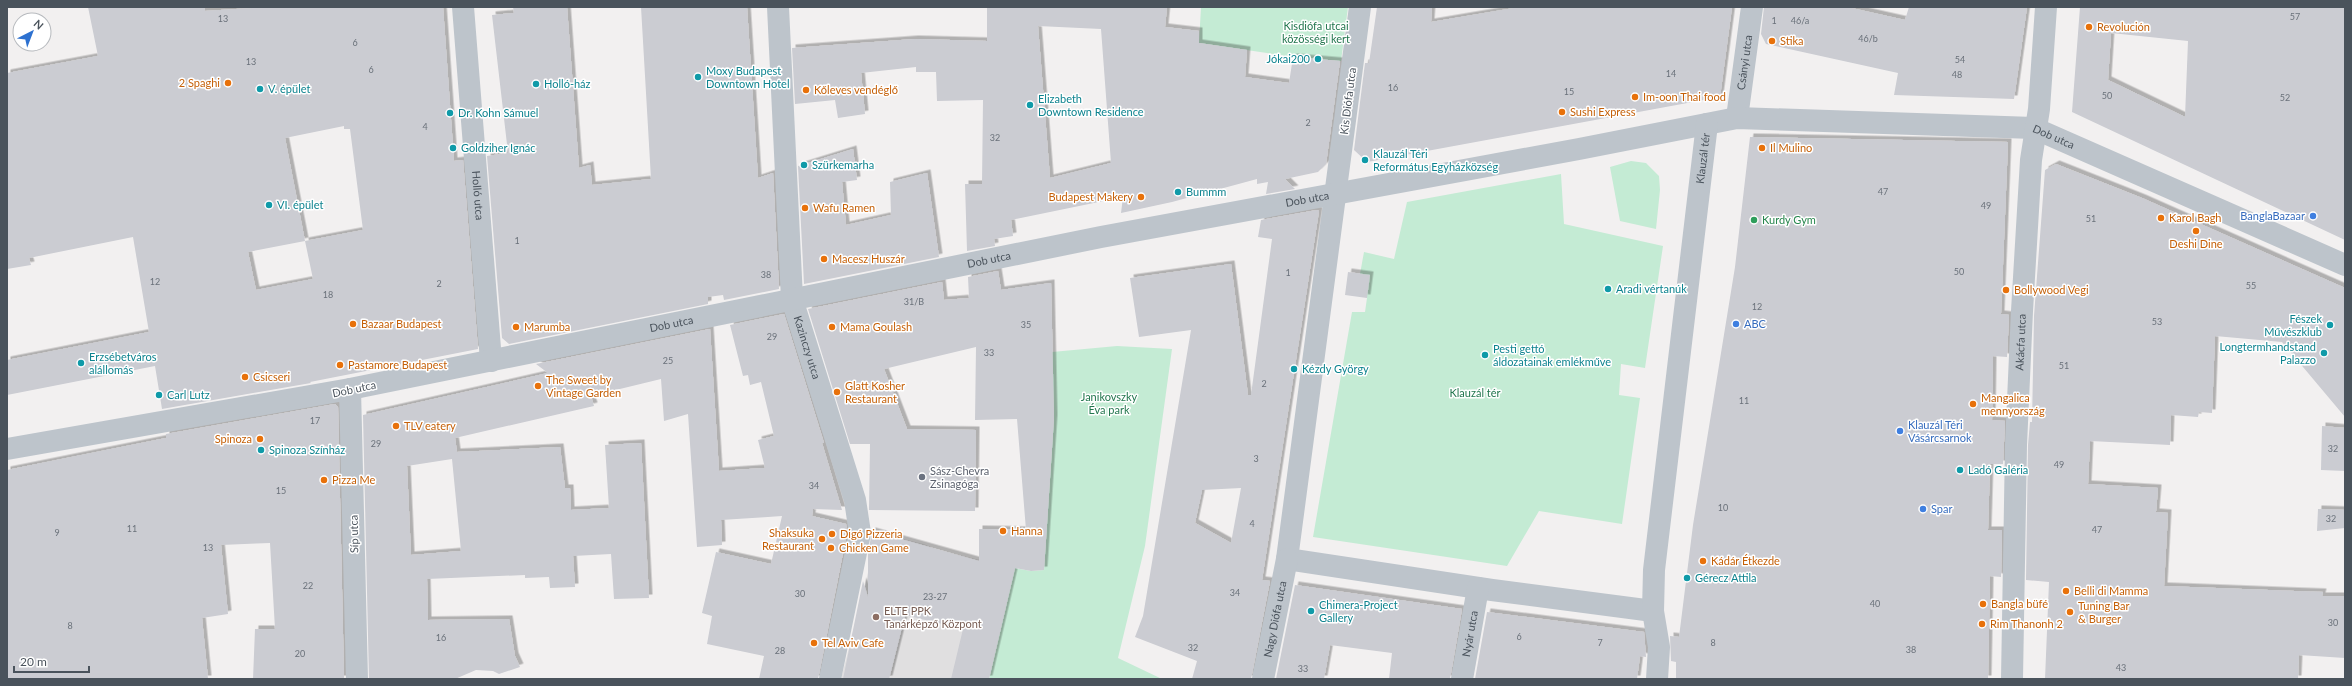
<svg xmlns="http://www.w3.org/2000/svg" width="2352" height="686" viewBox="0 0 2352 686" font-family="Lato,sans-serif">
<defs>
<filter id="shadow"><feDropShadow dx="3.5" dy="-3.5" stdDeviation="0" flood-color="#0004"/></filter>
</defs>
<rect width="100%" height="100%" fill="#f2f0f0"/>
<path fill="#e0dfe0" d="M878,533L924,544L937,550L1015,568L989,679H841Z"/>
<path fill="#c4ebd4" d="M1201,7H1348L1341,61L1293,57L1199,43Z
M1631,161L1646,163L1659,176L1660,190L1656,229L1620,221L1610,167Z
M1561,174L1564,224L1663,246L1645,368L1621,364L1619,395L1640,398L1622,524L1539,511L1507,566L1313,537L1352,312H1365L1367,298L1360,274L1364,252L1394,259L1407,202Z
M1117,346L1172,349L1145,546L1118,658L1162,679H989L1015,568L1031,571L1044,570L1054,418L1052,352Z"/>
<path fill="#cbccd2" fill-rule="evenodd" filter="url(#shadow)" d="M88,7H205V11L266,7H443L454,161L463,160L478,349L310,382L311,383L162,409L155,366L7,395V360L149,332L133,237L29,258L31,265L7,269V73L98,56ZM344,126V129H350L363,230L305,241L285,138ZM305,241L313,279L256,290L248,252Z
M513,7H567L579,168L590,165L592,185L651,179L641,7H747L758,178L773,173L779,289L724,300L723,295L708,297V304L509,344L502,338L487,156L508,153L492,15L514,13Z
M987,7H1167L1165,27L1199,31V43L1247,50L1245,77L1289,83L1293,57L1340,61L1326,164L1318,172L1285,179L1295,189L1266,194L1268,182L1257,184V179L1172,202L1121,213L1123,197L1011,220L1013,236L994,239L995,246L967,251L965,184H982L983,100L937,101L936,72H916V67L861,73L865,114L838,118L835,100L795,104L792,48L915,39L987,41ZM1038,26L1101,29L1111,163L1050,178Z
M1377,7H1432L1431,22L1520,7H1732L1720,97L1367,162L1354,150L1365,63H1369Z
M1764,7H1847L1905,20L1909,7H2027L2014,99L1894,95L1898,73L1766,44L1761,34Z
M2080,7H2345V240L2072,112ZM2111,33L2188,41L2185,117L2108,80Z
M1750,137L2008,142L2001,314L2009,315L2007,357L1993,356L1992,420L2005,421L2003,464H1990L1988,530H2002L2001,577L1990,576L1988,679H1676V662L1671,661L1670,636L1679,637L1693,525L1735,267Z
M853,149L857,180L842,182L846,225L891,215L890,182L927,173L939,257L804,284L798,166Z
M2056,164L2142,198L2345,288V417L2282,342L2215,336L2212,413L2199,412L2198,417L2171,415L2170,445L2090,441L2088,484L2158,488L2156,512L2168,513L2164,586L2323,592L2322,596H2345V658L2299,655L2298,679H2045L2049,582L2026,580L2028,445L2030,422H2032L2034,316L2045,170Z
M1317,210L1319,211L1262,580L1270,581L1251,679H1192L1197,661L1135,637L1143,616L1191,330L1139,337L1130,278L1231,264L1248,395H1251L1272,239L1258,237L1261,220ZM1241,488L1231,543L1195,523L1202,490Z
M998,271L1001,290L1051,283L1054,418L1044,570L1031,571L1015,568L989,679H951L963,629L905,615L889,679H843L863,581L868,597V554L872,531L979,561V529L1026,530L1017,419L975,420L976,347L884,369L907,429L976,430L975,511L869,510L870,444H850L808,309L942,282L944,300L969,298L968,277Z
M1348,272L1370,275L1367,298L1345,295Z
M784,314L824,443H822L842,510L813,509L812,516L846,524L847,533L818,679H759L764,656L707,644L712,616L702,613L716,552L771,564L782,516L721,520L722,545L697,547L688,414L664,421L661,379L591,396L594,406L455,438L457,452L560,447L565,488H570L571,510L609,508L605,445L641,443L649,598L614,599L611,554L573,556L575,587L550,588L549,577L525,578V575L427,579L428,620L509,619L515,656L520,667L499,674L493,671L476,670L455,679H369L363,415L548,373L536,364L710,329L719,471L765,468L758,440L774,436L761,382L750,385L748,375L743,376L730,325ZM452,459L461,551L411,555L407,466Z
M335,404L338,407L344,679H253L255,629H275L270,543L221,545L228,614L202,618L208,679H7V470L166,438V434Z
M2322,426L2345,428V471L2321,470Z
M2318,509L2345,510V528L2317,531Z
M1295,585L1462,609L1450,679H1389L1392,653L1330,645L1324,679H1276Z
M1487,612L1644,632L1646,657L1640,656L1637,679H1475Z"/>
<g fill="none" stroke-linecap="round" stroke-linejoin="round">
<g stroke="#bdc4cb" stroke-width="22">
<path id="s1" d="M778,7L792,299L855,500L860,533L830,679"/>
<path id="s2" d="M1737,118L1752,7"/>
<path d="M7,449L350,389"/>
</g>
<g stroke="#bdc4cb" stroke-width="22">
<path id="s3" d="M463,7L491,361"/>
<path d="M1360,7L1287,559L1492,590L1653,611"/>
<path id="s4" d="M357,679L350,389L1101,237L1579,149L1737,118L2034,128L2345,265"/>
<path id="s5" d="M1263,679L1287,559"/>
<path id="s6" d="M1462,679L1478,588"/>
<path id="s7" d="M1657,679L1659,647L1653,611L1654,570L1707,124"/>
<path id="s8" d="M2012,679L2016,445L2022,311L2031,160L2039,109L2046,7"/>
</g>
</g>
<g fill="#e8710a" stroke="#fff" stroke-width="1.5">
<circle cx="2089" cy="27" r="4"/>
<circle cx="1772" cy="41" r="4"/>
<circle cx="228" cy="83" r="4"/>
<circle cx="806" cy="90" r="4"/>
<circle cx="1635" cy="97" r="4"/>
<circle cx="1562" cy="112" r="4"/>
<circle cx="1762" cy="148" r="4"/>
<circle cx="1141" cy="197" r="4"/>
<circle cx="805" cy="208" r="4"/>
<circle cx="2161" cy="218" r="4"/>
<circle cx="2196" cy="231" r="4"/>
<circle cx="824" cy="259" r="4"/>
<circle cx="2006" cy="290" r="4"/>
<circle cx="353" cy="324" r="4"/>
<circle cx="516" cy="327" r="4"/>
<circle cx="832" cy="327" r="4"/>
<circle cx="340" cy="365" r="4"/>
<circle cx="245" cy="377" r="4"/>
<circle cx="538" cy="386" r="4"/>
<circle cx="837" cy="392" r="4"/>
<circle cx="1973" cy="404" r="4"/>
<circle cx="396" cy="426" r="4"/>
<circle cx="260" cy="439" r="4"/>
<circle cx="324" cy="480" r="4"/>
<circle cx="1003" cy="531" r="4"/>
<circle cx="832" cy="534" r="4"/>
<circle cx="822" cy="539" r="4"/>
<circle cx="831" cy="548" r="4"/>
<circle cx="1703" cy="561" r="4"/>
<circle cx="2066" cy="591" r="4"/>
<circle cx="1983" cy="604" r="4"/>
<circle cx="2070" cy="612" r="4"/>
<circle cx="1982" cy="624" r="4"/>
<circle cx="814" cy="643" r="4"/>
</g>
<g fill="#0f9aa8" stroke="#fff" stroke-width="1.5">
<circle cx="1318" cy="59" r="4"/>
<circle cx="698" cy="77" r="4"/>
<circle cx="536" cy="84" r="4"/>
<circle cx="260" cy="89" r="4"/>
<circle cx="1030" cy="105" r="4"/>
<circle cx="450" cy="113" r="4"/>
<circle cx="453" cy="148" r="4"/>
<circle cx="1365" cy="160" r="4"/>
<circle cx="804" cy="165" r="4"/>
<circle cx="1178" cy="192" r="4"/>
<circle cx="269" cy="205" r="4"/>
<circle cx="1608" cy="289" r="4"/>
<circle cx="2330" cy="325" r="4"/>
<circle cx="2324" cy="353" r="4"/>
<circle cx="1485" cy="355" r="4"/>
<circle cx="81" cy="363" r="4"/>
<circle cx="1294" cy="369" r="4"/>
<circle cx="159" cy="395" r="4"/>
<circle cx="261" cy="450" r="4"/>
<circle cx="1960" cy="470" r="4"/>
<circle cx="1687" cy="578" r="4"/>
<circle cx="1311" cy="611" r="4"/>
</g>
<g fill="#3f7fe0" stroke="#fff" stroke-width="1.5">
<circle cx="2313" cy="216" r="4"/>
<circle cx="1736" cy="324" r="4"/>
<circle cx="1900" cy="431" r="4"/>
<circle cx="1923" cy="509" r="4"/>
</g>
<circle fill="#2e9e5b" stroke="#fff" stroke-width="1.5" cx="1754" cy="220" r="4"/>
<circle fill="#6b7280" stroke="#fff" stroke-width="1.5" cx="922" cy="477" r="4"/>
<circle fill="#8d6e63" stroke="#fff" stroke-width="1.5" cx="876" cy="617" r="4"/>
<g text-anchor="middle" stroke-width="3" stroke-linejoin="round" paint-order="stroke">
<g font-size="9" fill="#6a717a">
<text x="2295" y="20">57</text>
<text x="223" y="22">13</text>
<text x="1774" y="24">1</text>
<text x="1800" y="24">46/a</text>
<text x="1868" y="42">46/b</text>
<text x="355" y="46">6</text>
<text x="1960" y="63">54</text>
<text x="251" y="65">13</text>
<text x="371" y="73">6</text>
<text x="1671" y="77">14</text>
<text x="1957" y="78">48</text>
<text x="1393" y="91">16</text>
<text x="1569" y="95">15</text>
<text x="2107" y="99">50</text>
<text x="2285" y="101">52</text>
<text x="1308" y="126">2</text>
<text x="425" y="130">4</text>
<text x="995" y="141">32</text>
<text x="1883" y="195">47</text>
<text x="1986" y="209">49</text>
<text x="2091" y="222">51</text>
<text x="517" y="244">1</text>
<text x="1959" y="275">50</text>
<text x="1288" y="276">1</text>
<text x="766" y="278">38</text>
<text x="155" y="285">12</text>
<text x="439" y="287">2</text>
<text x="2251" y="289">55</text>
<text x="328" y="298">18</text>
<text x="914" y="305">31/B</text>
<text x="1757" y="310">12</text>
<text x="2157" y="325">53</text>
<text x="1026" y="328">35</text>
<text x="772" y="340">29</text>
<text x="989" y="356">33</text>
<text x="668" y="364">25</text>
<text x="2064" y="369">51</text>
<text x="1264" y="387">2</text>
<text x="1744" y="404">11</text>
<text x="315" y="424">17</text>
<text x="376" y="447">29</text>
<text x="2333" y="452">32</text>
<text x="1256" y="462">3</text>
<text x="2059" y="468">49</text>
<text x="814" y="489">34</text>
<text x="281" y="494">15</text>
<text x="1723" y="511">10</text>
<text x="2331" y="522">32</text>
<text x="1252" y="527">4</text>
<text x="132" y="532">11</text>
<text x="2097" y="533">47</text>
<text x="57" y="536">9</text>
<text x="208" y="551">13</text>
<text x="308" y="589">22</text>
<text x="1235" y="596">34</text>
<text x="800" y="597">30</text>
<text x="935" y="600">23-27</text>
<text x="1875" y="607">40</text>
<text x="2333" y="626">30</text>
<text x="70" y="629">8</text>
<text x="1519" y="640">6</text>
<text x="441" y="641">16</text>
<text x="1600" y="646">7</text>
<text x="1713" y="646">8</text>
<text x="1193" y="651">32</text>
<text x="1911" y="653">38</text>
<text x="780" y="654">28</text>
<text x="300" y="657">20</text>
<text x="2121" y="671">43</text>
<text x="1303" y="672">33</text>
</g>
<g font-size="11" fill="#22764e" stroke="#fff">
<text x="1316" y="30">Kisdiófa utcai<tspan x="1316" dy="13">közösségi kert</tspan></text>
<text x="1475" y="397">Klauzál tér</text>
<text x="1109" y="401">Janikovszky<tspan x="1109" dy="13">Éva park</tspan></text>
</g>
<g font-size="11" fill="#c56008" stroke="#fff" text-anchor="start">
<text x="2097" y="31">Revolución</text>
<text x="1780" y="45">Stika</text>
<text x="220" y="87" text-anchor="end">2 Spaghi</text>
<text x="814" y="94">Kőleves vendéglő</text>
<text x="1643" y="101">Im-oon Thai food</text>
<text x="1570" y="116">Sushi Express</text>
<text x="1770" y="152">Il Mulino</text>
<text x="1133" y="201" text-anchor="end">Budapest Makery</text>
<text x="813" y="212">Wafu Ramen</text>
<text x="2169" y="222">Karol Bagh</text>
<text x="2196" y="248" text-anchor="middle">Deshi Dine</text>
<text x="832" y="263">Macesz Huszár</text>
<text x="2014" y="294">Bollywood Vegi</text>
<text x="361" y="328">Bazaar Budapest</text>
<text x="524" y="331">Marumba</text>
<text x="840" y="331">Mama Goulash</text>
<text x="348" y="369">Pastamore Budapest</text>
<text x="253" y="381">Csicseri</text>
<text x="546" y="384">The Sweet by<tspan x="546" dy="13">Vintage Garden</tspan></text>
<text x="845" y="390">Glatt Kosher<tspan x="845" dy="13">Restaurant</tspan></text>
<text x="1981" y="402">Mangalica<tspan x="1981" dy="13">mennyország</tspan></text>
<text x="404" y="430">TLV eatery</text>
<text x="252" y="443" text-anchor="end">Spinoza</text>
<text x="332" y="484">Pizza Me</text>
<text x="1011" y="535">Hanna</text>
<text x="814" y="537" text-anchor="end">Shaksuka<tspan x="814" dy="13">Restaurant</tspan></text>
<text x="840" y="538">Digó Pizzeria</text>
<text x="839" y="552">Chicken Game</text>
<text x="1711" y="565">Kádár Étkezde</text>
<text x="2074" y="595">Belli di Mamma</text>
<text x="1991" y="608">Bangla büfé</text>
<text x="2078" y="610">Tuning Bar<tspan x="2078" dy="13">&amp; Burger</tspan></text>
<text x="1990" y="628">Rim Thanonh 2</text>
<text x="822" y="647">Tel Aviv Cafe</text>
</g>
<g font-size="11" fill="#0d838f" stroke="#fff" text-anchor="start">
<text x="1310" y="63" text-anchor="end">Jókai200</text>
<text x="706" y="75">Moxy Budapest<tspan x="706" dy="13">Downtown Hotel</tspan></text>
<text x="544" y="88">Holló-ház</text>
<text x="268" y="93">V. épület</text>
<text x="1038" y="103">Elizabeth<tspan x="1038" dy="13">Downtown Residence</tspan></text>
<text x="458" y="117">Dr. Kohn Sámuel</text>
<text x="461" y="152">Goldziher Ignác</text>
<text x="1373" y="158">Klauzál Téri<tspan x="1373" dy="13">Református Egyházközség</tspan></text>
<text x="812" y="169">Szürkemarha</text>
<text x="1186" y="196">Bummm</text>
<text x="277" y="209">VI. épület</text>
<text x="1616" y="293">Aradi vértanúk</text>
<text x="2322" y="323" text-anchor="end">Fészek<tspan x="2322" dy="13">Művészklub</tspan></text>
<text x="2316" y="351" text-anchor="end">Longtermhandstand<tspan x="2316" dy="13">Palazzo</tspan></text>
<text x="1493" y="353">Pesti gettó<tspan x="1493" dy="13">áldozatainak emlékműve</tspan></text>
<text x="89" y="361">Erzsébetváros<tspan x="89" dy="13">alállomás</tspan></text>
<text x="1302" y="373">Kézdy György</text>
<text x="167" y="399">Carl Lutz</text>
<text x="269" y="454">Spinoza Színház</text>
<text x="1968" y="474">Ladó Galéria</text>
<text x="1695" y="582">Gérecz Attila</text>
<text x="1319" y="609">Chimera-Project<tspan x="1319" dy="13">Gallery</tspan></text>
</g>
<g font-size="11" fill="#4a535c" stroke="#fff">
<text dy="4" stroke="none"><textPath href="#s2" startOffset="56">Csányi utca</textPath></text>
<text transform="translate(1348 101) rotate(-83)" y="4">Kis Diófa utca</text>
<text dy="4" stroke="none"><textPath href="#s4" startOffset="2022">Dob utca</textPath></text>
<text dy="4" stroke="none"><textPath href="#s7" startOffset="524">Klauzál tér</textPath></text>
<text dy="4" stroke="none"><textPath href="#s3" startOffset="189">Holló utca</textPath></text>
<text dy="4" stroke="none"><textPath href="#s4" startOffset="1266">Dob utca</textPath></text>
<text dy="4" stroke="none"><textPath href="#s4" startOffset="942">Dob utca</textPath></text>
<text dy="4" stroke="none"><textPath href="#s4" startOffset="618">Dob utca</textPath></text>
<text dy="4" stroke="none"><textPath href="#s8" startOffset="337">Akácfa utca</textPath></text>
<text dy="4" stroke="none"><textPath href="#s1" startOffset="343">Kazinczy utca</textPath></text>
<text transform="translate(354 389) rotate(-12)" y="4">Dob utca</text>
<text transform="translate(354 534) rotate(-91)" y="4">Síp utca</text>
<text dy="4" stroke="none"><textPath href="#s5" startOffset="61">Nagy Diófa utca</textPath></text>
<text dy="4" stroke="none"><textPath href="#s6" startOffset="46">Nyár utca</textPath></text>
</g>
<g font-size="11" fill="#366cbe" stroke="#fff" text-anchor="start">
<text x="2305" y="220" text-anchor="end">BanglaBazaar</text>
<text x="1744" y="328">ABC</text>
<text x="1908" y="429">Klauzál Téri<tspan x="1908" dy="13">Vásárcsarnok</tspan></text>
<text x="1931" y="513">Spar</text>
</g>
<g font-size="11" fill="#27864d" stroke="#fff" text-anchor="start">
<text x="1762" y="224">Kurdy Gym</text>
</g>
<g font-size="11" fill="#5b616d" stroke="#fff" text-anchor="start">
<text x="930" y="475">Sász-Chevra<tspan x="930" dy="13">Zsinagóga</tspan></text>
</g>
<g font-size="11" fill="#785e54" stroke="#fff" text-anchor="start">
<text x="884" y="615">ELTE PPK<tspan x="884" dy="13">Tanárképző Központ</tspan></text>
</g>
</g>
<rect width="2352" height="686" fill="none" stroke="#4a535c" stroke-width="16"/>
<g transform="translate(32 32) rotate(42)"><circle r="19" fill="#ffffff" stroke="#b7babe"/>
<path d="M0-3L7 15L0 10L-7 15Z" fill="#2d71d0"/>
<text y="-6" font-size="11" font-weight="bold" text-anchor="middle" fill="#4a535c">N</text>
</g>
<path d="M14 666v6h75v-6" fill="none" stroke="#4a535c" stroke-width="2"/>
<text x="20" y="666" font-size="12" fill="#4a535c" stroke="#ffffff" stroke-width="3" paint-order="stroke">20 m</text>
</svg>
